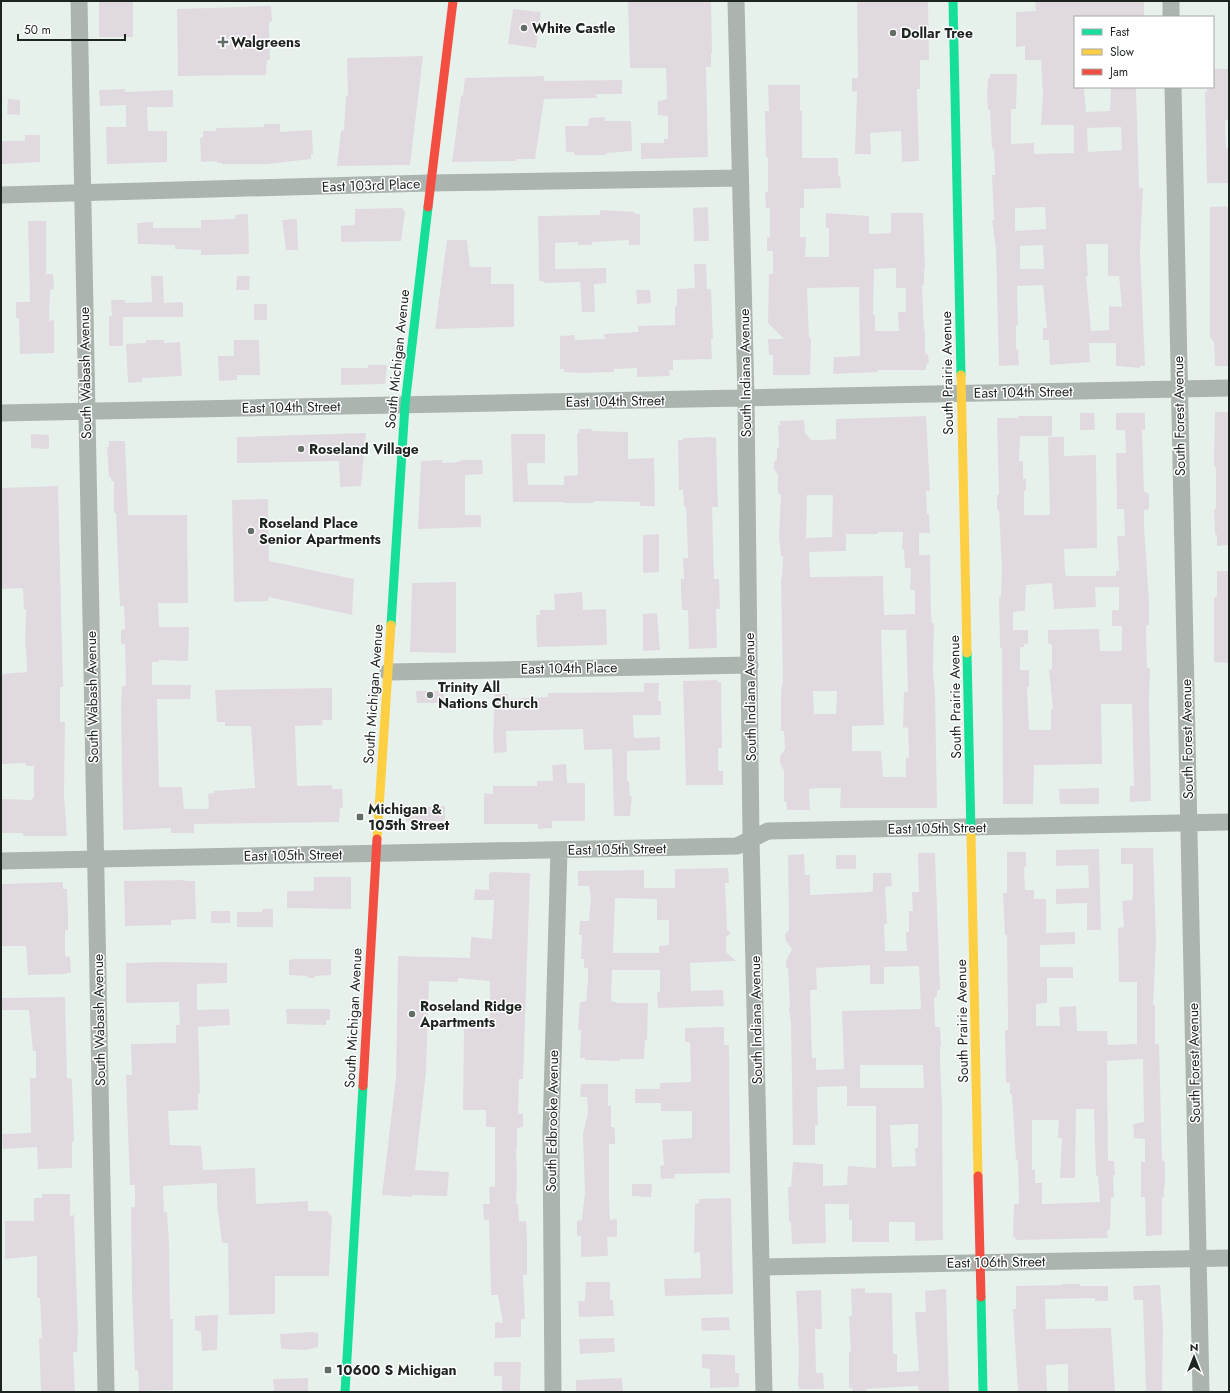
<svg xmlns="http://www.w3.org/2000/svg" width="1230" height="1393" viewBox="0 0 1230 1393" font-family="Jost,sans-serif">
<rect width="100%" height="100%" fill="#e7f1ec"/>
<path fill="#e0dae0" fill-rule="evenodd" d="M99,1H133V37H99Z
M628,1H711L712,53H711V67H706L708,157L641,159V143H664V139H668V116L658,115V101L667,99L666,68H630Z
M857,1H928L929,60H920V89H917L919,161L902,162L901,131L870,133L871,154H855L857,91L852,92V78H858Z
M1035,1H1144V16L1075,17V87H1084L1086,112L1110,111L1111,87H1136L1139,188H1143L1140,251L1145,366H1140V368L1116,366V343H1089L1090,362L1050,365L1049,340H1043V328H1047L1043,285L1017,286L1018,325H1016V349H1018L1019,365L999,366L996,249L992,220H994L992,175H995L994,148L992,149L990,110H988L987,94L988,78H990V74H1017L1016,109H1011V144L1034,143V154L1074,153V125H1041L1043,94L1041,60H1025V46L1016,47V12L1036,11ZM1121,127L1122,150L1088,152L1087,128ZM1045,207L1046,229L1015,231V208ZM1086,244H1108V276H1119L1122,307L1109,306V330L1091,331L1086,276H1088ZM1043,245L1044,269H1020V246Z
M271,6L272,21L269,23L270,60H267L266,75L178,76L177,9Z
M513,9L541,12L536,48L508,44Z
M423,56L410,165L337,166L341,131L344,130L346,96H348L347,58Z
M1213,69H1229V120H1225L1226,148H1229L1228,183H1207L1205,92H1207V89H1213Z
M544,76V81L622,80V94H596L597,98L544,99L535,159H516V161L452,162L461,96H463L465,78Z
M768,85H800V111H802V158H838V177L840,176L841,188L804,189V208H800V237H806L805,257H829V228H826V213L869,216V234L891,233V213H923L925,269H924V285H922L924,331H925V352L928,355L929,362L926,365V370H878V372L833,374L834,357L860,356L859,287L807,288L809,338H811L810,375H773V355H769L768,339H784L768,323L769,274H773V251H767V237H770V208H766L765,192H768V157H766L765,111H769ZM896,268V288H906V312H898L899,331H875V315H873L874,269Z
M125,89V92L173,90V107H147L148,131H167V162L107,164L106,127H126V105L100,106L99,90Z
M8,99L20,100V115L7,114Z
M605,117V121H631L632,151L606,153L607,155H574V152H566L565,126H588L589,118Z
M264,124H280V132L312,130L313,154H311V159L267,164H222V163H217V161L201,162L200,138L203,137V131H216V128L264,127Z
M25,135H40V162L1,164V141H25Z
M1227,206L1229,214V366H1215L1214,341H1212V338H1210V207Z
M708,207L709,241H694L693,208Z
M402,208L405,212L401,241L341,242V226L355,225V209Z
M600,210L635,212V214H640V245H629V240L592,242V245H578V242L555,243V269L606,268V283L594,284L595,312H582L580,282L544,283L543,281H539L538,216L600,215Z
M248,214L249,254L204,255H201V250L175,249V245L138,244L137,223L153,222V228H201V220L235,219V215Z
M297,219L298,250H286L282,220Z
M28,221H46V274H53L54,289L50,290L49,321L54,320V353L20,354L19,318H16V302H30Z
M447,240H467L470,267H491V284H514V327L435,329Z
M694,264H706L707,289H711L713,338L711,339L712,359L673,360V370H669L670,376L637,377V368L614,369V372L584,373L564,372V369H560V336L574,335L575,340L605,339L604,334L638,332V326L675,325V306H677V289L695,288Z
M151,276H163L164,303L183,302V317H123V346H109V316H112L111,300H125V303L152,302Z
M237,276H250L249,290H236Z
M636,290H650L651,303L637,304Z
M254,304H267V320H254Z
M146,340H164V343L180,342L182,376L142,378V382L128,383L126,344L146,343Z
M234,340H259L260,375H237V380L219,381L218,356H234Z
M368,365H387L385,384L341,385V368H368Z
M1215,412H1229V545L1217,546V535H1215L1214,509H1216V468L1214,464Z
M1080,413H1094L1095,430H1080Z
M1116,413H1145V430H1142L1144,491L1149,494V509L1144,510V526L1149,602V625L1146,626L1147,668H1150L1149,704L1151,801L1130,802V786H1134L1132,704H1101L1102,764L1034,765L1033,804H1003L1002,648H1000L999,597H1001L1002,569L999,510H997V495H999L997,418H1018V416H1052V436H1020L1019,461H1023V479H1026V491H1024V515H1050L1048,437H1064V456L1096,455L1097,548L1064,549L1065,572L1066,576H1116V571H1119L1117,536H1125L1124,509H1117L1116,453H1126L1125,430H1116ZM1051,583L1052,584L1054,609L1096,607L1095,587H1119V610H1112V626H1122V651H1100L1099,629L1048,630V643L1052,645V669L1049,670L1053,709H1051V730H1029L1027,687H1029V670H1020V647H1024V644H1028V630H1013V612L1025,611L1026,585Z
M926,416L930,491H926L927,514H929L930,533H919V555H930L931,614L932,623H934L933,671L935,692L937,808H840L841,788H818L809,789L810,810H787L786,801L784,802V771L780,763V756L785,749L784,731H781V695L782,684H783L781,578H782L783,556H781L779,536L781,494H778V475L774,469V462L777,459V448H779L778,425H780V421L804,420L805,433L811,440H822L836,439V419ZM807,495H833L832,537L806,538ZM878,532H903L902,549H904L905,568H911L910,590H915V614L884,615L883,576L810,577L809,552L846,551V534H878ZM881,630H906L908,692H904L903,727L908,728L909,758H906V777H883L881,751H852V726L884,725ZM813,691H837L836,714H814Z
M579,429H592L591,431L628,432V459L654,458L655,506H640V502L594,501V503H564V502H513L511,434H545V463H527L528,485H564V476L578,475L577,433H579Z
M366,433L361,486L340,487L339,461L237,463V437Z
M31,434L49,435V449L31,448Z
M711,437L716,438L718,507H712L714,579H719L720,609H716L717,648L689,649L688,610H682L681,593V579H684L683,558H688L687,526L686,507H684L683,490H679L678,440H683V438Z
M109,441H125L128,515H187L188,603H158L159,627H189L188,661L159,660V662H152V685H191L190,699H157L159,787H182L184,809H209L208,794L214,793V791L255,788L251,726H225V722H217L215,690L332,688V720H322L323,725L295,726L297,786L332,785V789H342L343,808H340L339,822L194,824V833H171V828L123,830L121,704L122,687L126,685L125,644H121V630L125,629L124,606H120L116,513H114V481H111V477H109L107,447H109Z
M441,460L443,463L459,462L461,460H482L483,474L465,475V515H481V527L418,529L421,461Z
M58,486L63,687H60V722H65L64,796L67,836H23V833H1V799L32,800V798H34V766H26L25,763L1,764V674L27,672L26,648H25L26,609H24L23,590L22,588L1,589V488Z
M268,499L269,561L354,579L352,615L269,597L268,601L234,602L232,500Z
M659,534V572L643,573V535Z
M1217,571H1229V663L1214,662V597H1217Z
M456,582V653L410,652L412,583Z
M582,592L583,610L606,609L607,645L537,647L536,615H540V610H555L554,594Z
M657,613L660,650L643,651V614Z
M717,680V682H721L722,748H718V771H723V785H686L683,681Z
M644,683H659L658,701H661V715H633L634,738L660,737V750L627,751V781H629L630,796H632L630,816H614L612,749L584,750L583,729L506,731L507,752L494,753L493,737L495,694H508V699L548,697V693L644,692Z
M416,691H444V703H417Z
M566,764L567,783H585V821H552V828L538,829V824H484V793L493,794V786H537V781H553L552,765Z
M1099,788V804H1060L1059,789Z
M445,806V821H406V808Z
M1121,848H1153L1156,941L1153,1005H1155V1044H1159L1162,1161H1164L1165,1163V1187H1164V1198L1162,1197V1235L1146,1236L1145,1197H1141V1162H1145V1139L1134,1138L1133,1124L1144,1122L1143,1059L1107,1061L1108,1161H1114L1115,1175H1113L1114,1197H1111L1110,1230H1107L1108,1238L1016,1240L1015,1237H1013L1014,1204H1019L1018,1160H1016L1012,1094H1010V1083H1006L1005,1030H1008V1026L1007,935H1005L1003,893H1007V852H1026V867H1024L1025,890H1034V899H1046V933L1075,932V944L1040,945V967H1073V978H1047V1003L1036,1004V1026H1060L1059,1007L1076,1006L1077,1031H1107L1108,1045L1137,1044V982H1119L1118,928L1124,927L1122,901L1132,900L1133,896V864H1121ZM1076,1109H1094L1096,1176H1098L1100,1202L1042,1204V1183H1035V1170H1032V1120H1059L1058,1138H1062L1060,1178H1075Z
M1099,849L1101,930H1087V903L1056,904V889L1086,888L1089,887L1088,865L1056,866V850Z
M918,853H935L940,990H937V997H934L935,1027H940L941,1046H940V1064L942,1104L943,1240L915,1241V1222H889V1242H852V1220H849V1204H825L826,1243L792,1244L791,1222H789L788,1187H791L793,1162L823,1164V1186L847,1185L848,1166L876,1168V1106H847V1086L817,1087L818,1125H815V1145H793L791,1023L789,1009L790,1004L788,969L786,966V961L792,949L786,941L785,934L789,930L788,855L804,854L805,875H810V895L870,892L873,891V873H891L892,886L885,887L887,924H884L885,951H907L906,932H909V911H913L912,892H919ZM870,965V984H884V967L919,966L921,1009L842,1011L844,1069L816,1070V1058H812L810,990H817L816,968ZM860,1065H923L924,1088H860ZM918,1124V1148H915L916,1166L892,1167L890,1125Z
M836,855H856V869H836Z
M728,868L729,883H725L727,930L731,933L726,937V952L736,961L690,963L691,991L723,990L724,1006L658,1008L657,992H660V970H612L611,1001L619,1003H648L647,1040H645L644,1059H620V1061L585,1060V1058H580L581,1030H578L580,1002L586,1001L588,981V968H584V959H581L582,935H579L580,921H589L591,899L589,886H578V871L644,870V888H675V869ZM615,898L657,899V920H669V945L659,946V953H613Z
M494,872L530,873L523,1079H519L518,1113L519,1114H523V1127L517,1128V1148H516L517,1178L516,1204H518L519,1222L526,1221L527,1236V1275H523L525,1319H521V1337L495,1338V1322L503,1323L498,1295H491L489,1220H484L483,1204H490L489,1187L495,1186V1127H486V1110H463L464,1024L485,1025L486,1017H490V981L458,978V982L429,981L426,1072L415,1170L449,1172L447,1196L412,1195V1197L382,1195L396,1078L398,956L470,958L471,937L492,939L494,900H474L475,889L489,890V873Z
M314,877H351V909L287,908V891H314Z
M185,880V881H195L196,919L171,920V925L125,926L124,881Z
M63,882V889H67L68,911V930H65V956L70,957L71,973H66V974L28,975L26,946H1V884Z
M262,909H273V927H237V912H262Z
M211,911H230V923H211Z
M294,959H331V975L315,976L314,978H309L306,976L289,975V960Z
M164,962L227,963V983L197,984V1010L229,1009L230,1025L198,1027L200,1094H198V1110L168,1111L170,1145L201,1146L203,1170L255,1168L256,1204L308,1201V1211H327L332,1217L329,1276H275V1314L229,1315L228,1243H222L217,1204V1183L163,1186L164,1212H167L169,1243L170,1319H173V1390L139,1391L138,1370H135L132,1291L131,1207H135V1185H130L126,1075H132L131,1044L176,1043V1025H180L179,1002L126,1003V963Z
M65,997L67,1078L72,1079L74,1142H72V1168L38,1169L37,1147L3,1149L2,1134L31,1133L30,1078H36V1051H33L29,1010H1V998Z
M286,1009H330V1020H326V1025L287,1024Z
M724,1027V1045H729L730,1173L674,1174L675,1178L661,1179L660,1166L664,1165L662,1140L692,1138V1111H661V1103H635V1089H660V1083L691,1082L690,1042H685V1028Z
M581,1084H608V1106H611V1127H614L615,1130V1144H609V1202L610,1220L617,1219V1237H607L608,1256L581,1257V1236H577V1221L582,1220L585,1192L583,1134L588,1113L587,1097H580Z
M632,1184H652L651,1197L632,1196Z
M42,1194H70V1216L74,1215L78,1331L77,1352H73L75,1392H41L39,1338H42L40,1298H37V1256L5,1259V1221H34V1198H42Z
M731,1198L733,1294L665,1296L664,1279L701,1278L700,1252L694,1253L695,1204L699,1203V1199Z
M586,1282H610V1300H613L614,1316L579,1317L578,1301H585Z
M1062,1284H1080V1286H1108V1301H1095V1298L1045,1299L1046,1329L1111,1328L1115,1392H1068V1364L1046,1365L1047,1392H1018L1013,1309H1016V1286L1062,1285Z
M1160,1285L1163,1327L1162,1392H1146L1143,1300H1134L1133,1286Z
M865,1288V1293H892L893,1354H897V1372L919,1371L915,1312H926L925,1291L946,1289L949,1392H919L918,1387L916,1386L866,1389L867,1392H853L852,1388H849V1352H851L849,1316H852L851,1289Z
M821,1290L822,1329H815L816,1373H823L824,1389H799V1386H798L799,1354L796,1291Z
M218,1315L217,1350L202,1351L201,1332L195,1330V1316Z
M729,1317L730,1330L702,1331L701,1318Z
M313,1332L318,1333V1347L306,1350L281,1349L280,1334Z
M614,1338L615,1352L580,1354L579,1339Z
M702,1354L735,1355V1373H739V1387L710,1388V1369L702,1368Z
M494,1362H521L520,1392H502V1376H494Z
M308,1378V1392H274L273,1379Z
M622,1378L623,1392H576V1380Z"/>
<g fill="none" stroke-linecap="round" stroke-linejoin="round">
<path stroke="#abb4af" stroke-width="17" d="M79,1L106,1392
M736,1L746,398L751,839L764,1392
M1171,1V17
M1173,87L1201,1392
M1,195L430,183L740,178
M1,413L1229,388
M388,672L750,665
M1,861L737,846L768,831L1229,822
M762,1267L1229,1258
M553,1392L551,1133L559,850"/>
<path stroke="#16e098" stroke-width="9" d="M953,1L961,375
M391,625L405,405L428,207
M967,653L971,834
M981,1297L983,1392
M345,1392L363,1086"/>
<path stroke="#ffcf43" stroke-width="9" d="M961,375L967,653
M971,834L978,1176
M377,839L391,625"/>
<path stroke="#f24e42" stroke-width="9" d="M428,207L453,1
M363,1086L377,839
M978,1176L981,1297"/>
</g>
<g fill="#646c68" stroke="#fff" stroke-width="1.5">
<circle cx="524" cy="28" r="4"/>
<circle cx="893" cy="33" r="4"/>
<path d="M221 36h4v4h4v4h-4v4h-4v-4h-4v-4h4z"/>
<circle cx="301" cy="449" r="4"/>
<circle cx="251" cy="531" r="4"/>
<circle cx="430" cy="695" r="4"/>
<rect x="356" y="813" width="8" height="8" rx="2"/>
<circle cx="412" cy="1014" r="4"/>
<rect x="324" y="1366" width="8" height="8" rx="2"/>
</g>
<g text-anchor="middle" stroke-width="3" stroke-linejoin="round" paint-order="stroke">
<g font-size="14" font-weight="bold" fill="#1e2521" stroke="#fff" text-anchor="start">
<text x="532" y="33">White Castle</text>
<text x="901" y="38">Dollar Tree</text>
<text x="231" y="47">Walgreens</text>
<text x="309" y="454">Roseland Village</text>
<text x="259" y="528">Roseland Place<tspan x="259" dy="16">Senior Apartments</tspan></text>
<text x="438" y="692">Trinity All<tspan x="438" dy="16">Nations Church</tspan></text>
<text x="368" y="814">Michigan &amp;<tspan x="368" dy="16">105th Street</tspan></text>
<text x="420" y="1011">Roseland Ridge<tspan x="420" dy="16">Apartments</tspan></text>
<text x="336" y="1375">10600 S Michigan</text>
</g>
<g font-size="14" fill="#1e2521" stroke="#fff">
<text transform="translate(371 185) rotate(-2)" y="5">East 103rd Place</text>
<text transform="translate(397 359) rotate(-84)" y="5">South Michigan Avenue</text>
<text transform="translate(85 373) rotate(-91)" y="5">South Wabash Avenue</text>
<text transform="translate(745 373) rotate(-91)" y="5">South Indiana Avenue</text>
<text transform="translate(947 373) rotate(-91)" y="5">South Prairie Avenue</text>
<text transform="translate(1023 392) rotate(-1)" y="5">East 104th Street</text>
<text transform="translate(615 401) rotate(-1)" y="5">East 104th Street</text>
<text transform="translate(291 407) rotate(-1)" y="5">East 104th Street</text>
<text transform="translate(1179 416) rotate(-91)" y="5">South Forest Avenue</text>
<text transform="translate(569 668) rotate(-1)" y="5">East 104th Place</text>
<text transform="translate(373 694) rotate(-86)" y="5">South Michigan Avenue</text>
<text transform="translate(92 697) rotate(-91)" y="5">South Wabash Avenue</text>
<text transform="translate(750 697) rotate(-91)" y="5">South Indiana Avenue</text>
<text transform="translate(955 697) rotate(-91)" y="5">South Prairie Avenue</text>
<text transform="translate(1187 739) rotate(-91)" y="5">South Forest Avenue</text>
<text transform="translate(937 828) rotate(-1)" y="5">East 105th Street</text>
<text transform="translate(617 849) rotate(-1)" y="5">East 105th Street</text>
<text transform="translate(293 855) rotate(-1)" y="5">East 105th Street</text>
<text transform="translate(353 1018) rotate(-87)" y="5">South Michigan Avenue</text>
<text transform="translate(99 1020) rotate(-91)" y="5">South Wabash Avenue</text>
<text transform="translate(756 1020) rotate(-91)" y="5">South Indiana Avenue</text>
<text transform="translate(962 1021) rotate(-91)" y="5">South Prairie Avenue</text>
<text transform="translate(1194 1063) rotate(-91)" y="5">South Forest Avenue</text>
<text transform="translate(552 1121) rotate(-89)" y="5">South Edbrooke Avenue</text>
<text transform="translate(996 1262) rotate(-1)" y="5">East 106th Street</text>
</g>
</g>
<rect width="1230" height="1393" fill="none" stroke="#1e2521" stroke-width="4"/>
<rect x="1074" y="16" width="140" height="72" fill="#ffffff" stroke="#a5a8a6"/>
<rect x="1082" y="29" width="20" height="6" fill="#16e098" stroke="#a5a8a6"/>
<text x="1110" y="36" font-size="12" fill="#1e2521">Fast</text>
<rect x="1082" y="49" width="20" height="6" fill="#ffcf43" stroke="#a5a8a6"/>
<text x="1110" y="56" font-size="12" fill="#1e2521">Slow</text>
<rect x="1082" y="69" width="20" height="6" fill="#f24e42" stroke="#a5a8a6"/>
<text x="1110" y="76" font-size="12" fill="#1e2521">Jam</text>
<g transform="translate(1194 1357)" stroke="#ffffff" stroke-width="3" paint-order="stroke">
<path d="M0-3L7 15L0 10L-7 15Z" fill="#1e2521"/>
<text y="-6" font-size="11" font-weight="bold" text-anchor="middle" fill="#1e2521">N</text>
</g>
<path d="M18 34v6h107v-6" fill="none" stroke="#1e2521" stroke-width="2"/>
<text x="24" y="34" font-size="12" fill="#1e2521" stroke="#ffffff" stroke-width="3" paint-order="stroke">50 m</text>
</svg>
